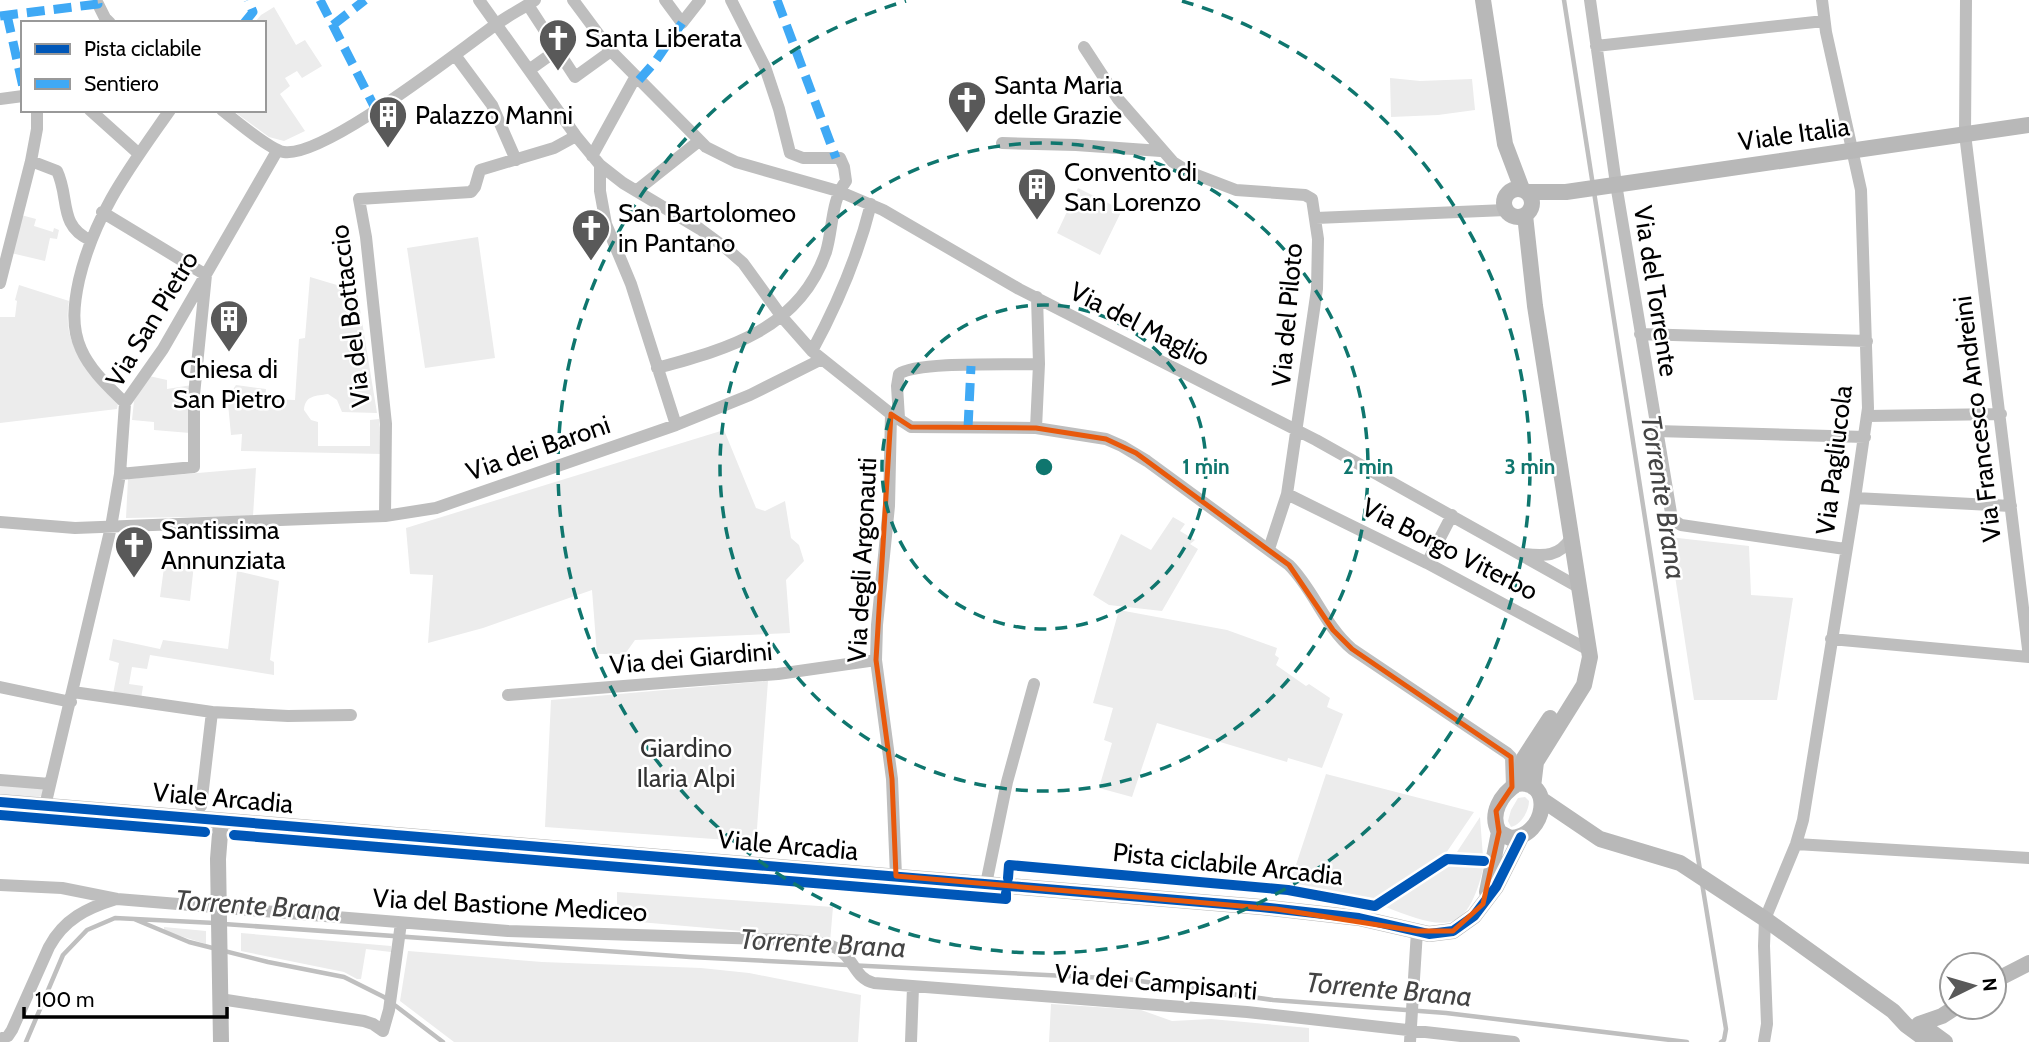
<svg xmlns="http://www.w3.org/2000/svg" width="2029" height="1042" viewBox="0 0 2029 1042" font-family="Cabin,sans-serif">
<rect width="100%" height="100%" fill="#fff"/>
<path fill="#ececec" d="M274,7L296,45L305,40L322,66L302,78L297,71L285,78L290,86L280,94L305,131L284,141L269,137L232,110H264V23H254L261,15Z
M1390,78L1420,81L1472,79L1475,110L1438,115L1391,117Z
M1078,188L1122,210L1100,255L1057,233Z
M21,215L36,219L34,226L53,232L54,228L59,230L57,239L50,238L45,261L11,253Z
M478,237L495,358L425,368L407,248Z
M310,277L357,291L377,413L342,412L337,400L328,394C316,396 305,395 304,410L311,420L318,422V446H370V420L379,419L383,454L241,451L242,434L231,435L227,393L231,392L236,385L266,389L265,399L295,400L299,339L305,338Z
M19,285L69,301C61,349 90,369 118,403L117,409L0,423V317H15L17,301L15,300Z
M149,376L167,380V389L192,385L190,433L154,430V422L132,420L134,401Z
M724,430L756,508L765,511L785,501L791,538L799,545L804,561L786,580L790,633L635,640L625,654H597L592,590L483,628L428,643L433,575L410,574L406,528Z
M256,468L253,516L126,518L128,479Z
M1173,517L1185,524L1180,531L1195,540L1190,544L1198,549L1162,611L1109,605L1093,595L1121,534L1151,550Z
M1669,537L1749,546L1751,595L1793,598L1777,700H1694Z
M165,560L194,564L190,601L160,597Z
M237,571L279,581L270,660L274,662V675L150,655L147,669L132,667L129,684L143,686L141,699L113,694L119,663L109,660L113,639L160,649L163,640L228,649Z
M1119,610L1227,630L1277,648L1275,655L1279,658L1276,665L1306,686L1309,684L1330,698L1327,707L1343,714L1322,768L1288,758L1287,762L1157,723L1132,797L1099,788L1112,743L1104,740L1113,708L1093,703Z
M768,681L756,842L545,827L551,700Z
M1326,774L1470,811L1474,812L1444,856L1377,903L1342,893L1289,886Z
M0,785L46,789L42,796L38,797L0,795Z
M1525,797L1529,801C1529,811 1521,825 1511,827L1508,821L1511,810L1518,798Z
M1480,817L1483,857L1455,855Z
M1458,862L1484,865C1467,939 1443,929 1383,906L1391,904L1444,865Z
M617,892L833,907L830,942L798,936L617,920Z
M164,927L206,931V944L164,931Z
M241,933L391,946V952L366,949L361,979H357L344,972L241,951Z
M408,951L542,962L701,968L749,973L861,995L858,1042H454L400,1001Z
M1051,1004L1141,1010L1172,1021L1211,1019L1309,1028V1042H1049Z"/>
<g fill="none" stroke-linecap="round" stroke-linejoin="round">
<path stroke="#bfbfbf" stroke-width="4.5" d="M1564,0L1700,870
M1702,883L1726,1029L1724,1040L1721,1042
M134,919L189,942L268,962L344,977L384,997L443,1042
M224,924L690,957L1126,979L1273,1000L1446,1013L1687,1042
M26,1042L63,955L87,930L115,918L215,923"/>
<path stroke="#bebebe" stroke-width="12" d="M479,0L576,136L600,165L623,183L700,229L727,249L743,263L782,317L812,351L891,414L911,427L1036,428L1106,439L1122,446L1147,461L1289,565C1314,590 1324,625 1352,649L1507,753L1511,757L1512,786
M573,0L611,51L706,147L736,162L838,191L883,210L1019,289L1316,440L1580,588
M665,0L682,23L700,0
M1590,0L1616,184L1672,519L1681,525L1845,549
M1966,0L1965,134L2029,657
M98,4L105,18L110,23
M528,5L575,77L611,51
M1596,46L1824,21
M1084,47L1118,99L1173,162L1189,172L1236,190L1305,195L1312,199L1318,239L1317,289L1287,494L1269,549
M455,55L492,105L516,160
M529,70L557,50
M0,99L23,96
M90,110L139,154
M222,110C235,120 270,150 284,152C324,158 457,52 494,26C507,16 522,9 535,0
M1002,143L1076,145L1161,151
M592,156L636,76
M31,161L57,171C70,198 58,225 90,240
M600,165V191L606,224L631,284L676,425
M636,191L699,141
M102,212L183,261
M1316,218L1506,210
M0,283L31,161L37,129V110
M1640,334L1867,341
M812,351C837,305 858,256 871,204
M657,368C727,349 799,330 826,252C833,229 831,200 846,181L844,167L840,158H803L790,153L779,109L765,67L731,0
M125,403C109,387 90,370 81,349C71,327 74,303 79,280C95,212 131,166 170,110
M891,414L889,506L877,625L876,660L892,779L896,876
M1867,416L2001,414
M899,418L897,386L899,374C917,361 1012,365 1039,364
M1036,428L1039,364L1037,297
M1656,431L1865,437
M120,474L194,467V395L206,275L196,269
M1287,494L1427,563L1585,648
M1855,498L2011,506
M385,516L386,424L366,237L359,199L471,192L475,187L480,170L554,148L576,136
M0,522L75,528L385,516L436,508L676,425L750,395L822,359
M1524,554C1545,556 1559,557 1571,538
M1427,563L1452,515
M1831,639L2029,657
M0,687L71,702
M73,692L212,712L201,806
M508,695L778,674L876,660
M212,712L288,716L351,715
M0,780L50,784
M45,806L111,527L120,474L125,403L163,349L277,151
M1796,844L2029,858
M986,884L1007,782L1034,684
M0,885L62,888L117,899L508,931L794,940C808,942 826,942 838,949C854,958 855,979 874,983L1247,1012L1514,1042
M220,999L364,1021L373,1024L383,1031L389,1010L401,923
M0,1039L8,1036L12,1030L49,947C64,919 87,908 116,899
M911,1042L913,987
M1410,1042L1417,931
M1764,1042L1767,1024L1764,946L1765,919L1796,844L1803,820L1855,498L1868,408L1861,190L1826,32L1822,0"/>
<path stroke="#b8b8b8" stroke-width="16" d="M1483,0L1505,144L1522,189
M1504 203a14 14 0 1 1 28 0a14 14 0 1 1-28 0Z
M1528,192H1566L2029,125
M1525,215L1535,306L1590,657L1584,685L1536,762L1533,787
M1517,784L1524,758L1550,718
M1517,784C1554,778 1547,837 1510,838L1499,832C1489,814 1501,794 1517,784Z
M1541,799L1600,839L1680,863L1765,919L1893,1011L1906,1025L1929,1042
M0,802L1261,907L1359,918L1429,934L1453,931L1474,916L1496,887L1521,837
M221,821L218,859L221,1042
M1487,892L1499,832
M1994,981L2029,963
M1919,1024L1942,1016L1956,1007
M1923,1026L1945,1042"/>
<path stroke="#3fa9f5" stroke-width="9" stroke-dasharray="18 9" stroke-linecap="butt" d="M320,0L376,110
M777,0L836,158
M7,15L23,87
M0,16L98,4L97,0
M244,23L253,12L248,0
M333,25L365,0
M639,80L655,62L682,23
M968,428L971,366"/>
<g stroke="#fff" stroke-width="15">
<path id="cycleway" d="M0,802L1261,907L1359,918L1429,934L1453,931L1474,916L1496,887L1521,837
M0,815L205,832
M234,835L1006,899V893
M1008,878L1009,865L1288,890L1375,906L1447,859L1484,861"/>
</g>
<use href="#cycleway" stroke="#0057b8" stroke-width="10"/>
</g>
<path fill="none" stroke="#e8590c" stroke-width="5" stroke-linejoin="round" d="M891,414L911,427L1036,428L1106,439L1136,453L1289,565L1333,630L1352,649L1511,757L1512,787L1496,811L1499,832L1483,904L1453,931H1417L1276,909L896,876L892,779L876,660Z"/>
<g fill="none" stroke="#0f766e" stroke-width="3.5" stroke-dasharray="12 9">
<circle cx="1044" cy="467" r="162"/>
<circle cx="1044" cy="467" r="324"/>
<path d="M1182 1A486 486 0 1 1 906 1"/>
</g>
<defs>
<g id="church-pin" transform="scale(2.0125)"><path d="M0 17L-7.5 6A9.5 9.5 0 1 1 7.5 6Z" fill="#595959" stroke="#fff"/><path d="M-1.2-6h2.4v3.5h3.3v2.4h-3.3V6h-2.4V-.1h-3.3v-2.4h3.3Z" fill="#fff"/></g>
<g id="building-pin" transform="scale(2.0125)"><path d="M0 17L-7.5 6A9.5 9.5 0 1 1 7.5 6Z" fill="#595959" stroke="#fff"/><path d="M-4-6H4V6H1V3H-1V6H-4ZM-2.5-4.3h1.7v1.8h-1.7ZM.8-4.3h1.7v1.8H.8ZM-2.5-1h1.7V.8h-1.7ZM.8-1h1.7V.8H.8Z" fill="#fff"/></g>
</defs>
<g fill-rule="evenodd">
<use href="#church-pin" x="558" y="38"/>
<use href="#church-pin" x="967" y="100"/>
<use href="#building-pin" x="388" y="115"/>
<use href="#building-pin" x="1037" y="187"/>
<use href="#church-pin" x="591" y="228"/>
<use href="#building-pin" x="229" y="319"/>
<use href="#church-pin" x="134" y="545"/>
</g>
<g text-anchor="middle" stroke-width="5" stroke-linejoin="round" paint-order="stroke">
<g font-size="26" fill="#000" stroke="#fff" text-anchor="start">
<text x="585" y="47">Santa Liberata</text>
<text x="994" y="94">Santa Maria<tspan x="994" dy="30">delle Grazie</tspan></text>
<text x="415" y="124">Palazzo Manni</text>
<text x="1064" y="181">Convento di<tspan x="1064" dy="30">San Lorenzo</tspan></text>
<text x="618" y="222">San Bartolomeo<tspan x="618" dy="30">in Pantano</tspan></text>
<text x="229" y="378" text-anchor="middle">Chiesa di<tspan x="229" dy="30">San Pietro</tspan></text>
<text x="161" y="539">Santissima<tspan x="161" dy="30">Annunziata</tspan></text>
</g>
<g font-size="26" fill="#000" stroke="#fff">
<text transform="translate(1794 134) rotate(-8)" y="9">Viale Italia</text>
<text transform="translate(1656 291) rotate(81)" y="9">Via del Torrente</text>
<text transform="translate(1287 315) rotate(-85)" y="9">Via del Piloto</text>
<text transform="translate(350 316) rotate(-97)" y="9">Via del Bottaccio</text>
<text transform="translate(152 319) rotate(-59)" y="9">Via San Pietro</text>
<text transform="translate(1140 324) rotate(27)" y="9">Via del Maglio</text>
<text transform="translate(1977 419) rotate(-97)" y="9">Via Francesco Andreini</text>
<text transform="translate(538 448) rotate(-19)" y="9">Via dei Baroni</text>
<text transform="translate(1834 460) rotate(-83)" y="9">Via Pagliucola</text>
<text transform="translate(1450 549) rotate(27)" y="9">Via Borgo Viterbo</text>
<text transform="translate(862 560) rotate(-87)" y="9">Via degli Argonauti</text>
<text transform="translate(691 658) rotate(-5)" y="9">Via dei Giardini</text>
<text transform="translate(223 798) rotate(5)" y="9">Viale Arcadia</text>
<text transform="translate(788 845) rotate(5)" y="9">Viale Arcadia</text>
<text transform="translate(1228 864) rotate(6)" y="9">Pista ciclabile Arcadia</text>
<text transform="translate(510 905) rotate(3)" y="9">Via del Bastione Mediceo</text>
<text transform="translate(1156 982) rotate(5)" y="9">Via dei Campisanti</text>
</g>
<g font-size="26" fill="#333" stroke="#fff">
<text x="686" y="757">Giardino<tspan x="686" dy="30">Ilaria Alpi</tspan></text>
</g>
<g font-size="28" font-style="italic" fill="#444" stroke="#fff">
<text transform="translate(1664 497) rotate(81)" y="10">Torrente Brana</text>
<text transform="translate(258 905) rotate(4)" y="10">Torrente Brana</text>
<text transform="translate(823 943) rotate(3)" y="10">Torrente Brana</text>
<text transform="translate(1389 989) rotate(5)" y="10">Torrente Brana</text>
</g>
</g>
<circle cx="1044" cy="467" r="10" fill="#0f766e" stroke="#fff" stroke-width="3.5"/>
<g font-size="21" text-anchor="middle" font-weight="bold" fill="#0f766e" stroke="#fff" stroke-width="5" stroke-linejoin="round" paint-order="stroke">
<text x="1206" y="474">1 min</text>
<text x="1368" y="474">2 min</text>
<text x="1530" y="474">3 min</text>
</g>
<rect x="21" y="21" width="245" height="91" fill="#ffffff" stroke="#999999" stroke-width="2"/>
<rect x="35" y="44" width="35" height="10" fill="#0057b8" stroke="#999999" stroke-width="2"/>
<text x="84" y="56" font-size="21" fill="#000000">Pista ciclabile</text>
<rect x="35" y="79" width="35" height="10" fill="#3fa9f5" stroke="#999999" stroke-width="2"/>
<text x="84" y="91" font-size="21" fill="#000000">Sentiero</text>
<g transform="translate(1973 986) rotate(85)"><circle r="33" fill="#ffffff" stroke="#999999" stroke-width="2"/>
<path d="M0-5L12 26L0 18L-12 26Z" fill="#595959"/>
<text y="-10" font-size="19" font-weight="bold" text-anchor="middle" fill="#000000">N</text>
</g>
<path d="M24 1007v10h203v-10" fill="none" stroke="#000000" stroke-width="3.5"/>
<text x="35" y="1007" font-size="21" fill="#000000" stroke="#ffffff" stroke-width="5" paint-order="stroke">100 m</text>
</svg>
